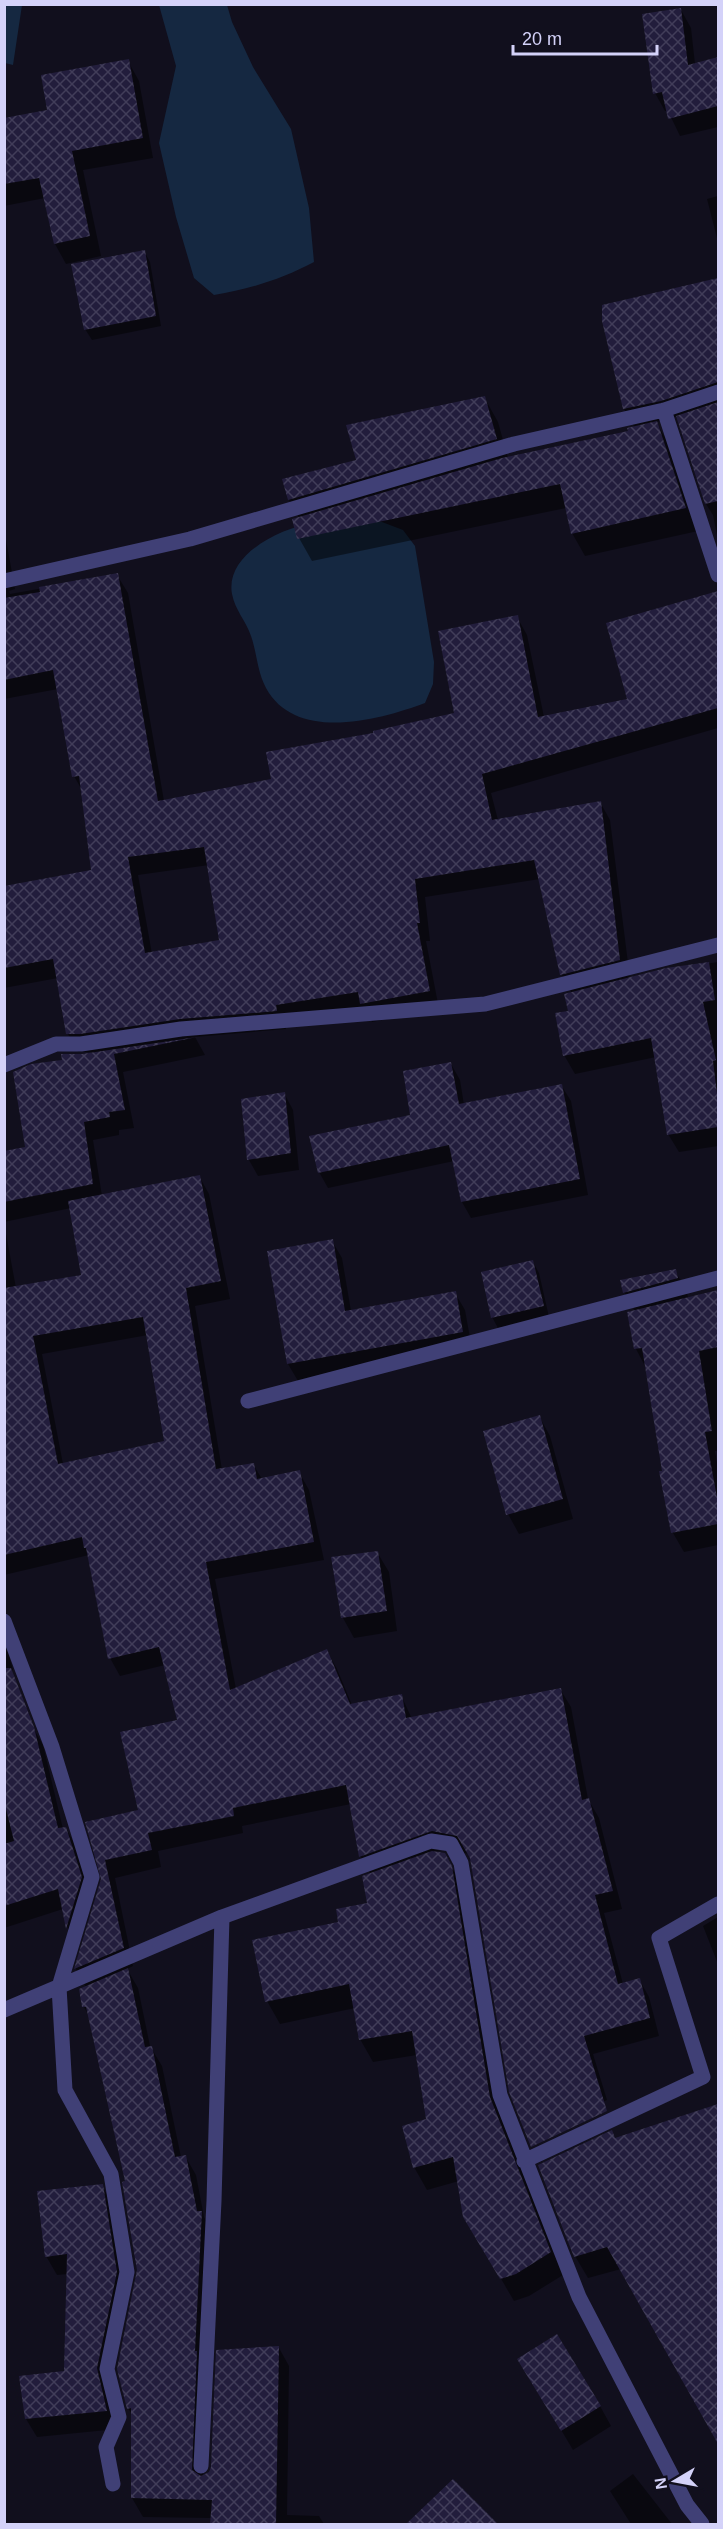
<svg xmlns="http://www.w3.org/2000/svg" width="723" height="2529" viewBox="0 0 723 2529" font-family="Helvetica,sans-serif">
<defs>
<pattern id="building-cross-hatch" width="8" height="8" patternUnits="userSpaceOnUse" patternTransform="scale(1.5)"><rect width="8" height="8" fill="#221d3c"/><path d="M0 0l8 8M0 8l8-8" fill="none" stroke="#413d59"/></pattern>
</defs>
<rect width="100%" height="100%" fill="#110f1d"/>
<path fill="#152841" d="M5,4L22,5L13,65L5,63Z
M159,5H227L232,22L253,67L291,129L309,208L314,262C282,279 250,289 214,295L194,278L176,217L159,143L176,66Z
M362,520L382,522L403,530L415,546L434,662L433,684L425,703C379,720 296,743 266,688C257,671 257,653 251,636C246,621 235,610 232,594C225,555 279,529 312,523C328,519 346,521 362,520Z"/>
<path fill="#0007" fill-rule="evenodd" d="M681,10L691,28L695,64L718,59V127L680,136L668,111H665L655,93Z
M128,61L139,81L153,158L83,170L101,256L66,264L55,244L45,198L4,206V120L49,111Z
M718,196V242L707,199Z
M144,251L150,262L161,326L92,340L85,329Z
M718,280V540L713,515L706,504L678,416L656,422L670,446L698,531L585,556L572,533L566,508L312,561L299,538L300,519L289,500L358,461L484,397L498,422L508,458L630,432L635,428L624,409L604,321V306Z
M4,529L15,589L9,591L10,594L117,575L128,593L164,801L273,780L375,735L456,714L517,617L527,635L544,717L629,700L608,624L718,593V728L491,793L498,820L600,802L610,820L630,979L667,970L718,962V1146L679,1152L668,1134L656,1057L575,1074L564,1055L572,993L561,974L540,879L425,897L430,941H426L439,1009L372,1022L366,1011L285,1023L286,1029L195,1037L205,1055L123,1072L134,1128L119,1130V1135L93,1140L102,1196L199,1176L209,1194L230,1299L195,1306L222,1470L253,1464L262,1479L299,1472L309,1490L324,1560L215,1579L236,1689L327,1651L337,1669L352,1705L401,1695L412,1719L560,1689L571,1707L588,1799L599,1818L622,1909L604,1913L623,1984L639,1979L649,1997L659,2036L593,2054L607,2100L530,2132L471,1858L469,1854L443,1849L432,1853L444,1854L457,1877L503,2121L563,2275L529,2296L514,2301L465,2217L459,2181L427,2190L414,2167L428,2120L417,2055L373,2062L360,2039L355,2008L280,2024L267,2001L340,1923L369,1905L371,1875L360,1856L351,1804L242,1826L243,1833L158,1851L161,1867L115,1878L133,1966L127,1969L138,1988L150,2046L162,2066L181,2157L185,2156L196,2175L204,2217L212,2231L203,2477L210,2473L279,2348L289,2366L287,2515L319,2516L324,2524H211L212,2518L143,2517L132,2498L133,2416L128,2408L138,2270L127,2183L89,2016L84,2007L86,1987L76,1969L103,1879L87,1823L140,1811L179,1721L165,1665L120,1676L110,1658L89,1555L4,1575V1223L16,1288L83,1276L71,1208L4,1222V1153L27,1148L64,1061L91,1054V1052H78L68,1034L58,978L4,988V887L93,872L83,792L74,776L58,689L4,699ZM209,865L221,942L152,954L138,875ZM148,1335L166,1442L63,1464L42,1354Z
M451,1064L460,1080L464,1105L561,1085L571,1101L588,1195L471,1218L462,1202L454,1161L328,1188L319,1172L412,1116Z
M284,1093L293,1110L299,1170L258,1176L249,1160Z
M332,1241L342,1258L351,1311L455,1293L465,1310L472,1349L298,1381L288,1364L268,1252Z
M533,1262L539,1273L549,1317L498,1328L492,1317Z
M675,1271L687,1291L688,1299L718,1292V1451H715L718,1469V1545L684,1552L673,1533L661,1472H663L646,1368L636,1349L628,1313L635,1311L624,1292Z
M539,1416L550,1436L573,1519L519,1534L508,1514Z
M377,1552L389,1572L397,1631L354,1638L343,1618L333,1559Z
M4,1638L13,1670L4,1672Z
M32,1726L43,1745L63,1829L66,1828L76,1847L92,1897L77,1945L68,1929L63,1909L4,1928V1732Z
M718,1917V1964L703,1926Z
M718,2106V2418L709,2424L621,2269L588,2278L575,2256L557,2158Z
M102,2186L113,2204L127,2292L107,2388L117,2429L37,2437L26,2419L66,2372L68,2274L57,2275L46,2256Z
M531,2379L600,2406L611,2426L573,2450Z
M633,2474L672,2524H631L610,2491Z
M453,2481L496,2524H427L420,2513Z"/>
<path fill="url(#building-cross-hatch)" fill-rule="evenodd" d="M681,8L688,65L718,57V106L668,119L662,92L653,94L642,14Z
M129,59L143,138L72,151L90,236L54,244L39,178L4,184V118L47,110L41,75Z
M145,250L156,316L84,330L71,264Z
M718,278V382L661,401L623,409L602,321V305Z
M485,396L497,439L288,500L282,479L356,460L346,425Z
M718,402V501L705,504L676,416Z
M657,421L686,508L571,534L560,484L297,539L292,519L502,458L628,431L627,428Z
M118,573L158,801L271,779L266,752L373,733V731L454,713L438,631L518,615L538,717L627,699L606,623L718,591V708L482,774L492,820L601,801L620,960L560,975L534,860L415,879L420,923H417L430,991L360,1004L358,992L276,1005L277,1011L180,1019L80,1034H66L53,959L4,968V886L91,870L79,776L72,777L53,670L4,680V598L40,592L39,587ZM204,847L219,940L145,953L128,857Z
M709,962L715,1000L703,1002L716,1060L713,1061L718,1102V1127L667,1135L651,1038L563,1056L555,1013L568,1011L564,994L666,968Z
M197,1037L114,1054L125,1110L109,1112L110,1117L84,1122L93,1184L4,1202V1151L25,1147L13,1072L31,1064L62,1060L61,1054H82Z
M451,1062L459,1104L562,1084L580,1179L461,1202L449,1145L318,1173L309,1136L410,1115L403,1071Z
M285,1092L291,1153L247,1160L241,1099Z
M200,1175L221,1281L186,1288L216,1469L254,1463L257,1479L300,1470L314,1542L206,1562L230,1690L327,1649L350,1704L402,1694L406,1718L561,1688L582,1800L589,1798L613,1891L595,1895L618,1984L640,1978L650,2018L584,2036L607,2111L531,2147L509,2092L470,1858L457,1836L432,1831L359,1857L346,1785L233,1808L234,1816L148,1833L152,1850L105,1860L124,1948L74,1969L101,1879L85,1822L138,1810L120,1732L177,1720L159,1647L108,1659L86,1548H84L82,1537L4,1555V1288L81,1275L68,1201ZM143,1317L164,1441L58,1464L33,1336Z
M333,1239L345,1311L456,1291L463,1332L287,1364L267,1251Z
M533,1260L544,1306L491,1318L481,1272Z
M676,1269L678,1278L623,1293L620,1280Z
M718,1290V1347L699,1351L712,1431L705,1432L718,1503V1524L671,1533L659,1471H662L642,1348L634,1349L627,1312Z
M540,1415L563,1499L506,1515L483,1431Z
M378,1551L387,1611L341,1618L331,1557Z
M4,1668H11L34,1727L58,1828L66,1827L82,1877L66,1929L58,1889L4,1906V1844L14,1841L4,1801Z
M432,1851L445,1853L452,1866L490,2097L551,2252L516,2274L500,2279L463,2217L453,2157L413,2168L402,2126L426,2119L412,2031L359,2040L349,1984L265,2002L252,1940L338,1922L336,1909L367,1903L362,1876Z
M128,1968L145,2047L152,2046L175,2157L186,2155L197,2211H202L195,2351H197L192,2470L201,2476L209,2472L211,2467L216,2350L279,2346L276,2524H210L212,2500L131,2498V2408L127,2409L117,2369L137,2270L122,2182L125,2181L86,2007H82L79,1989Z
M718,2104V2444L607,2247L574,2257L538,2165L612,2130L615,2138Z
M103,2184L117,2272L97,2368L107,2411L25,2419L19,2376L64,2371L67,2254L45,2257L37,2191Z
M557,2334L601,2406L561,2431L517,2359Z
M453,2479L498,2524H406Z"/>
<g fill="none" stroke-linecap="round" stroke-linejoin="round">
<path stroke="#404076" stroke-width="15" d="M664,410L718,575
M4,581L190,539L514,444L664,410L718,392
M4,1065L56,1044H81L181,1029L485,1004L718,945
M248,1401L718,1278
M4,1621L52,1747L92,1877L59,1987L65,2090L111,2174L127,2272L107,2369L119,2417L106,2447L113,2484
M4,2010L222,1917L431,1841L451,1844L461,1863L500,2095L579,2297L687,2505L702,2524
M524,2161L703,2077L659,1938L718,1904
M201,2466L214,2201L222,1917"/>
</g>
<rect width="723" height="2529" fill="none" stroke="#d4d2f9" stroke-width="12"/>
<g transform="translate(675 2481) rotate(260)" stroke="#110f1d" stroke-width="4.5" paint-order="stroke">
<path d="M0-4.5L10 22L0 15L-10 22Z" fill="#d4d2f9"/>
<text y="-9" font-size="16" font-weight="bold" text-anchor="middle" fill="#d4d2f9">N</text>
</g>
<path d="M513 45v9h144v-9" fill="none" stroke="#d4d2f9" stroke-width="3"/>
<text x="522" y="45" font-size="18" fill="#d4d2f9" stroke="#110f1d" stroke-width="4.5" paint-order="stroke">20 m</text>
</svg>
